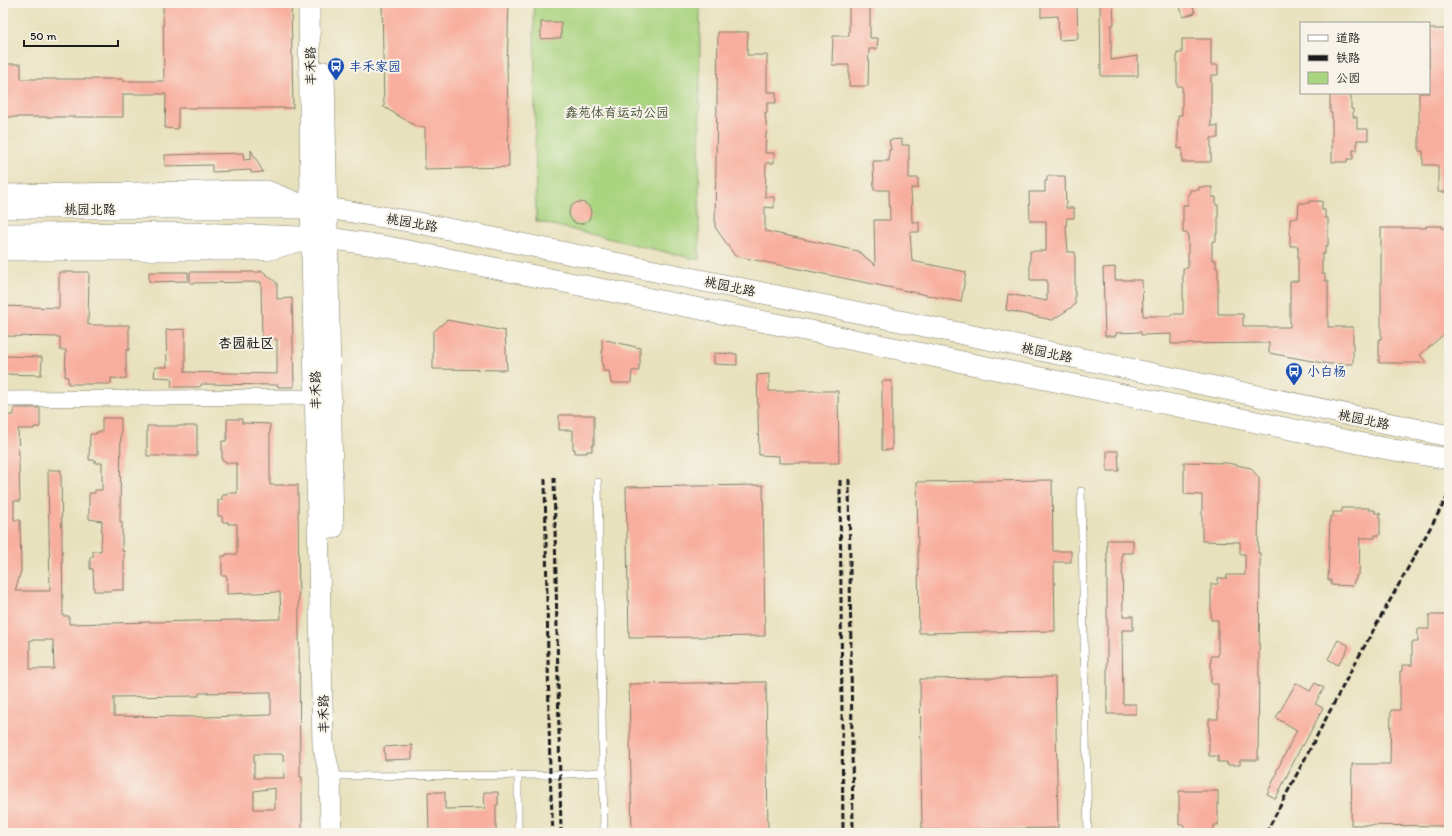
<svg xmlns="http://www.w3.org/2000/svg" width="1452" height="836" viewBox="0 0 1452 836" font-family="Itim,'LXGW WenKai TC',sans-serif">
<rect width="100%" height="100%" fill="#f7f3e8"/>
<filter id="ink" filterUnits="userSpaceOnUse"><feTurbulence type="fractalNoise" baseFrequency=".025" numOctaves="2"/><feDisplacementMap in="SourceGraphic" scale="8" xChannelSelector="R" yChannelSelector="G"/><feConvolveMatrix kernelMatrix="1 2 1 2 8 2 1 2 1" color-interpolation-filters="sRGB"/></filter>
<filter id="wash" filterUnits="userSpaceOnUse"><feTurbulence type="fractalNoise" baseFrequency=".012" numOctaves="4" result="noise"/><feDisplacementMap in="SourceGraphic" scale="16" xChannelSelector="R" yChannelSelector="G"/><feGaussianBlur stdDeviation="0.9" result="paint"/><feColorMatrix in="noise" values="0 0 0 0 0 0 0 0 0 0 0 0 0 0 0 0 0 1.4 0 .05"/><feComposite in="paint" operator="in"/></filter>
<g filter="url(#wash)">
<rect width="100%" height="100%" fill="#e8e1bd"/>
<path fill="#a9d480" stroke="#62784e" d="M534,3H700L699,260L536,221Z"/>
<g id="blocks">
<path fill="#f8ae9e" fill-rule="evenodd" d="M163,3H291L293,108H178V129L165,128L166,94H123V117H3V64H21V79H123V81H164Z
M382,3H509L507,65L509,167L425,169V127H417L384,107Z
M849,3H870V38H878L877,49H869L868,86H849V65H832L833,36H849Z
M1041,3H1077L1078,39L1059,40L1058,16L1041,17Z
M1100,3H1113L1114,25H1111V60L1138,56V76H1101Z
M1179,3H1192L1195,13L1183,17Z
M541,22H561V38L541,39Z
M1429,29H1449V192H1438V166L1437,165H1423V151H1419V93H1429Z
M718,32H748L747,55H767V92H776V103H767V113L765,112L767,133H766L765,153H774V163H766L765,197H774V208L765,207V231L858,251L875,265L874,220H890L889,190H874L873,161H889V150H891L889,140L902,139V145H909V178H918V188H911L912,222H919V232H910L912,261L966,272L961,302L735,256L715,227Z
M1182,39H1211V65H1218V75H1211V126H1218V138H1211V162H1182V148L1178,149V115H1182V86H1177V53H1182Z
M1330,93H1351V109H1353V117H1357V129H1368V140H1357V150H1353V159H1347V162H1332V113H1330Z
M251,150L263,172L251,173V170L212,172V165L165,166V155L243,153L244,160L251,159Z
M1047,176H1065L1066,208H1074V218H1067L1066,227L1068,252H1075V305L1054,319L1052,320L1006,310L1008,294L1047,301V280H1030V251H1046V221H1030L1029,192H1045V181H1047Z
M1199,187H1212V197H1216V205H1218V233H1216V241H1212V260H1216V268H1218V314H1243V326H1249V327H1290V281H1298V246H1290V218H1298L1299,203H1309V201H1322V210H1325V218H1328V246H1325V254H1322V274H1325V281H1328V327H1353V364H1328L1269,353V343L1171,344V334L1141,335V332L1116,333V336H1105L1103,268L1115,267V280H1142L1143,316H1171V314H1183V268H1188V233H1183V205H1188V194H1190V190H1199Z
M569 213a11 11 0 1 1 22 0a11 11 0 1 1-22 0Z
M1426,226H1442V228H1449V330L1420,355L1427,363H1379V339H1381V228H1426Z
M261,270L277,283V299L292,298L294,387H278V385L201,384V386L199,387H171L172,378L154,377L155,367H167L166,330L185,329V372L277,374V339L262,340L261,282L190,283V272H261Z
M59,272H89L88,325H129V350H126V379L111,378V384H68V377H65L66,350H60V337L3,336V306L59,308Z
M149,272H188V281L149,282Z
M447,320L505,331L507,370L433,369V332Z
M602,339L640,348V365H639V371H632L631,383H611L609,371H603V365H602Z
M714,353L737,354V365L714,364Z
M4,356L42,357L41,375L3,374Z
M769,374V391H838L839,463H779V456L759,455L757,375Z
M882,381H892V450H882Z
M14,408H40V427H34V429H18L20,501H14V520H20L21,571L15,591H50L48,470H61L63,616H69V624L281,619L280,592L227,594V578L226,576H222V556H226V554H237V524H228V522H222V516H218V500H222V495H227V493H237V463H226V461H222V441H226L227,438V419H242V423L270,424V485H298L300,777H302V833H3V415H14ZM30,640H53L54,669H30ZM271,692V715L205,717L114,716V697L199,696V693ZM254,754H283L284,778H254ZM275,788V809H254V791Z
M559,415H594V445H592V451H587V453H575V449H573V430H559Z
M102,418H121L120,522H122V551H124V590H112V591H94L93,569H90V557H93V551H101L102,521L89,519V493H95V490H102V463H95V460H89L90,434H96V432H102Z
M147,426H197V456H147Z
M1107,451H1118L1119,471H1107Z
M1184,462L1227,463L1251,468L1259,478L1258,553H1260V569L1258,760H1240V765H1227V762H1218V756H1209V719H1218V684H1211V656H1218V620H1211V584H1218V578H1227V575H1245V554H1240V542L1202,541V495L1184,494Z
M1052,480L1053,551H1071V562H1054L1055,631L919,633L917,482Z
M763,485L765,636L629,638L626,487Z
M1342,508H1369V510H1375V513H1380V535H1375V538H1360L1359,575H1356V580H1354L1353,586L1331,585V580H1328L1330,517H1333V512H1342Z
M1107,540H1133V553H1122L1123,616H1133V630H1122L1123,704H1136V714H1107Z
M1429,615H1449V826L1351,825L1352,764H1390L1391,710H1400V671H1402V665H1412V642H1418V629H1429Z
M1338,640L1348,645V649L1338,665L1328,659Z
M1055,677L1058,828L922,830L920,679Z
M766,682L768,833H632L629,684Z
M1296,683L1310,691L1315,683L1324,688L1315,704L1323,708L1303,746L1302,745L1276,798H1275L1267,794L1277,773L1276,772L1297,730L1276,718Z
M412,745V759L385,760L384,747Z
M1179,791H1218V825H1214V833H1184V825H1179Z
M428,792H445V809L485,808L484,792H498V805H496V833H429Z"/>
</g>
</g>
<g filter="url(#ink)">
<use href="#blocks" fill-opacity="0" stroke="#827e6c" stroke-width="1"/>
<g fill="none" stroke-linecap="round" stroke-linejoin="round">
<g stroke="#827e6c" stroke-width="8">
<path id="service" d="M598,482L604,833
M1081,491L1088,833
M518,775V833
M332,776L550,775L604,772"/>
</g>
<g stroke="#827e6c" stroke-width="16">
<path id="minor" d="M3,399L315,397"/>
</g>
<g stroke="#827e6c" stroke-width="20">
<path id="tertiary" d="M3,194L267,190L310,207
M3,251H267L306,240"/>
</g>
<g stroke="#827e6c" stroke-width="22">
<path id="secondary" d="M309,3L311,208L323,745L330,776L331,833
M324,72L333,528
M3,208H327L414,222L949,331L1449,436
M3,234L191,233L328,238L388,247L766,322L1388,449L1449,459"/>
</g>
<use href="#service" stroke="#fff" stroke-width="7"/>
<use href="#minor" stroke="#fff" stroke-width="15"/>
<use href="#tertiary" stroke="#fff" stroke-width="19"/>
<use href="#secondary" stroke="#fff" stroke-width="21"/>
<path stroke="#1c1c1c" stroke-width="3" stroke-dasharray="6 3" stroke-linecap="butt" d="M554,477L561,833
M545,479L550,775L553,833
M849,479L853,833
M840,480L843,833
M1266,833L1353,667L1449,494"/>
</g>
</g>
<defs>
<g id="bus-pin" transform="scale(0.9)"><path d="M0 17L-7.5 6A9.5 9.5 0 1 1 7.5 6Z" fill="#1a4fb4" stroke="#f7f3e8"/><path d="M-5-6H5V4H4V6H2V4H-2V6H-4V4H-5ZM-3.5-4V0h7V-4ZM-3.5 1.2v1.5H-2V1.2ZM2 1.2v1.5H3.5V1.2Z" fill="#fff"/></g>
</defs>
<g fill-rule="evenodd">
<use href="#bus-pin" x="336" y="66"/>
<use href="#bus-pin" x="1294" y="371"/>
</g>
<g text-anchor="middle" stroke-width="4" stroke-linejoin="round" paint-order="stroke">
<g font-size="13" fill="#1c1c1c" stroke="#f7f3e8">
<text transform="translate(310 66) rotate(-91)" y="5">丰禾路</text>
<text x="90" y="214">桃园北路</text>
<text transform="translate(412 222) rotate(10)" y="5">桃园北路</text>
<text transform="translate(730 286) rotate(12)" y="5">桃园北路</text>
<text transform="translate(1047 352) rotate(12)" y="5">桃园北路</text>
<text transform="translate(315 390) rotate(-91)" y="5">丰禾路</text>
<text transform="translate(1364 419) rotate(12)" y="5">桃园北路</text>
<text transform="translate(323 714) rotate(-91)" y="5">丰禾路</text>
</g>
<g font-size="13" fill="#164399" stroke="#f7f3e8" text-anchor="start">
<text x="349" y="71">丰禾家园</text>
<text x="1307" y="376">小白杨</text>
</g>
<g font-size="13" fill="#46533a" stroke="#f7f3e8">
<text x="617" y="117">鑫苑体育运动公园</text>
</g>
<g font-size="14" font-weight="bold" fill="#1c1c1c" stroke="#f7f3e8">
<text x="246" y="348">杏园社区</text>
</g>
</g>
<rect width="1452" height="836" fill="none" stroke="#f7f3e8" stroke-width="16"/>
<rect x="1300" y="22" width="130" height="72" fill="#f7f3e8" stroke="#9f9d96"/>
<rect x="1308" y="35" width="20" height="6" fill="#ffffff" stroke="#9f9d96"/>
<text x="1336" y="42" font-size="12" fill="#1c1c1c">道路</text>
<rect x="1308" y="55" width="20" height="6" fill="#1c1c1c" stroke="#9f9d96"/>
<text x="1336" y="62" font-size="12" fill="#1c1c1c">铁路</text>
<rect x="1308" y="72" width="20" height="12" fill="#a9d480" stroke="#9f9d96"/>
<text x="1336" y="82" font-size="12" fill="#1c1c1c">公园</text>
<path d="M24 40v6h94v-6" fill="none" stroke="#1c1c1c" stroke-width="2"/>
<text x="30" y="40" font-size="12" fill="#1c1c1c" stroke="#f7f3e8" stroke-width="3" paint-order="stroke">50 m</text>
</svg>
